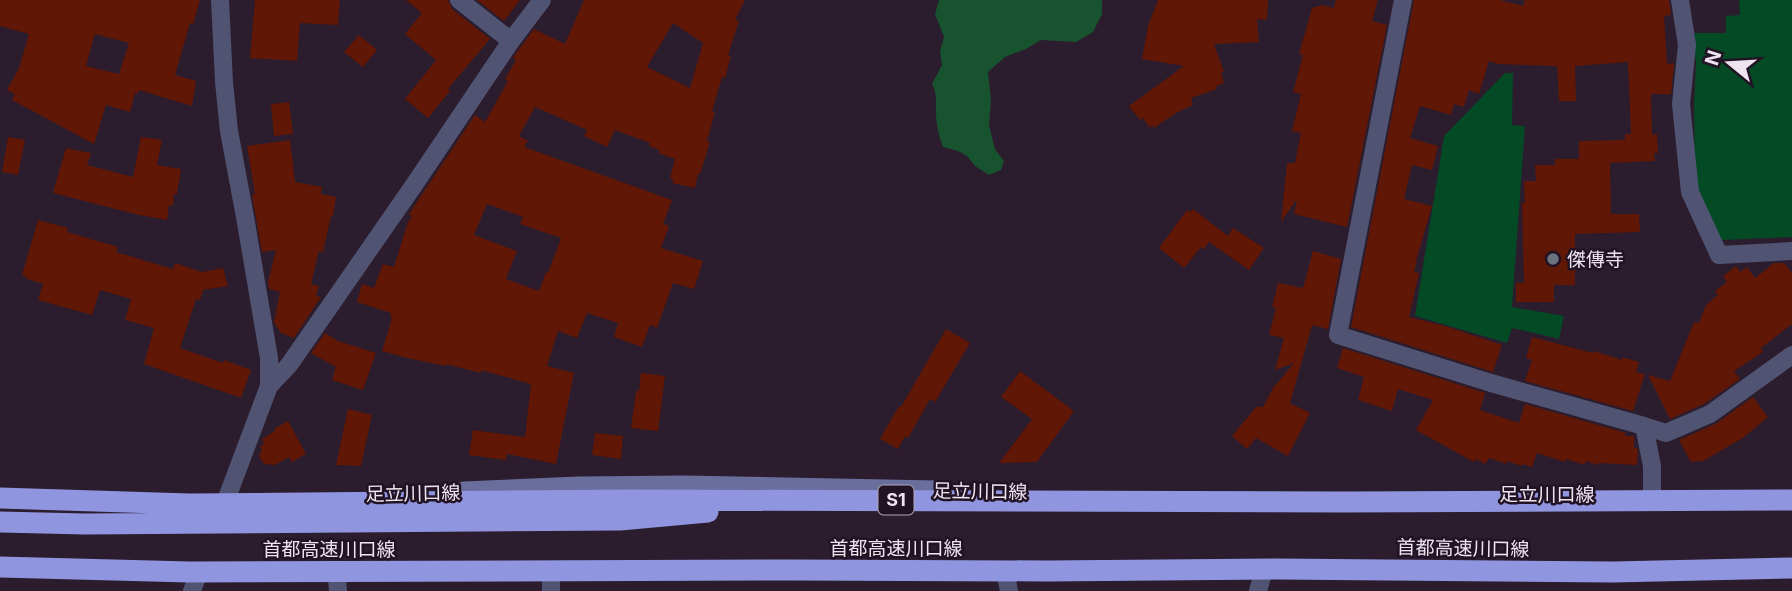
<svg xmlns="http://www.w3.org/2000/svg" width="1792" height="591" viewBox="0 0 1792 591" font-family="Inter,'Noto Sans JP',sans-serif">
<rect width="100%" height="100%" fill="#2b1c2e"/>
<path fill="#034a25" d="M1739,0H1792V237L1722,240L1695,184L1694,106L1696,61L1691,33H1726V16L1740,15Z
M1505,73H1513L1512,125L1525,126L1512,307L1564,316L1559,339L1512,328L1507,343L1415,316L1444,136Z"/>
<path fill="#17532f" d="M939,0H1102V14L1093,32L1076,42L1041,40L1026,49L1005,57L988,72L991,100L989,125L995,149L1004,161L1001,170L989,175L975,166L967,156L958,151L943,147C939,136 936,125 936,112C935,100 938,96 932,84L942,65L940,51L944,37L935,14Z"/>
<path fill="#601706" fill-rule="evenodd" d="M0,0H200L193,24L190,23L175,75L196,81L192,106L139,90L137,94L135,93L130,112L106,105L94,144L12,100L15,94L7,90L19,68L29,34L0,26ZM95,34L129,43L119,74L86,66Z
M255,0H340L338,25L300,23L297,61L250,58Z
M406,0H448L452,9L490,39L448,89L450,91L428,118L405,99L436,60L405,34L422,13Z
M477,0H520L504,21Z
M584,0H745L735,20L739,21L728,55L731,56L725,78L722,77L712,111L715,112L707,141L710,142L700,174H698L695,188L672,183L674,180L670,178L675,159L658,153L660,150L649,146L650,143L615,130L607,147L584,136L587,130L535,107L519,136L528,141L524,147L672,200L663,224L669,226L661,248L703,261L694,289L673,283L657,328L650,325L642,347L614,337L618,323L587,313L577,338L558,331L547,366L574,373L556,464L507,454L506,460L469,455L473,430L525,437L531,384L481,370V373L446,364V366L407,358L382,351L392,318L390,317L391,313L357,302L362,284L374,288L383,264L394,267L408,222L412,216L409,214L475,115L485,122L508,81L505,79L516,60L513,58L520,48L534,29L565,44ZM673,23L703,43L690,88L647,67ZM487,204L523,217L520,224L561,238L548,273L546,272L539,291L506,279L517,251L474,235Z
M1158,0H1268L1267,20L1257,19L1259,42L1214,44L1224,72L1221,73L1224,83L1216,86L1217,89L1191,98L1193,105L1176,113L1154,128L1152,125L1150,128L1143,118L1140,120L1129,106L1184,66L1142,59L1148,26Z
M1336,0H1378L1372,21L1387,25L1347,227L1294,214L1297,199L1281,222L1287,163H1295L1301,133L1292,131L1301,94L1293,92L1303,55L1299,54L1312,8L1322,5L1334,8Z
M1414,0H1500L1523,6L1525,0H1669L1671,15L1664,16L1667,64L1674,63L1671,94H1651L1652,135L1657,134L1658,153H1654L1655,161L1610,163L1611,214H1639L1640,232L1575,234V285H1554V302H1516V283H1524L1522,203H1525L1524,181H1536L1535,165H1555V159H1579V141L1625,140V134H1631L1628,62L1575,66L1576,101H1559L1557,66L1498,64L1489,61L1479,94L1469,90L1464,107L1454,104L1451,115L1420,106L1410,138L1438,146L1432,170L1412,165L1404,199L1432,206L1416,261H1417L1414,272L1419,273L1409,317L1445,326L1502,345L1493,372L1351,327Z
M359,35L377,50L363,67L344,52Z
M289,102L293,134L274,136L271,104Z
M8,137L25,140L18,175L2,172Z
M141,137L162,140L157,165L181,169L177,194H174L173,206L169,205L167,220L139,215L53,193L66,148L91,153L87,165L133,177Z
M290,140L295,182L322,187L321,194L336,197L333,217L331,216L323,252L319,251L311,284L319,286L316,296L321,297L294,338L281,333L274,322L280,292L269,289L268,282L276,250L262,252L252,195L255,194L247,146Z
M1193,209L1228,236L1233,228L1264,248L1249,270L1209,242L1203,250L1201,247L1184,268L1159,248L1187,210L1190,212Z
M38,220L68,228L67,232L118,247L116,252L173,269L175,263L202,272L223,268L228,286L203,290L200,300L196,299L180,348L223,363L224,360L251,370L241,398L144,364L154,328L125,320L131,299L100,290L92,315L38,300L43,284L25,278L26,276L22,275Z
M1313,251L1341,259L1328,329L1312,325L1290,403L1310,413L1288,456L1256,438L1247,449L1232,436L1256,407H1263L1273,388L1294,363L1275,370L1284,338L1269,335L1276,308L1272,307L1278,283L1303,288Z
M1774,263H1784L1792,273V324L1761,348L1763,352L1734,371L1740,379L1704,404L1670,419L1648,375L1670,381L1694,322L1699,323L1706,305L1718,295L1715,291L1727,282L1723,276L1736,266L1740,272L1747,267L1755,278Z
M946,329L970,343L935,402L930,399L908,438L905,436L898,449L880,439L899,406L901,407Z
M325,333L338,341L376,353L363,390L332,380L336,367L311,353Z
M1532,337L1593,353L1594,351L1622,360V357L1639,362L1636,372L1645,374L1633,411L1525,381L1532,360L1526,358Z
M1343,348L1485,393L1480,410L1519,423L1525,404L1626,433L1625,436H1634V448H1637L1638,452L1637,465L1598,463L1597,465L1586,461L1585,465L1566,459L1565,462L1537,453L1532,467L1522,464L1521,466L1507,461V464L1489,458L1485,464L1476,459L1474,462L1416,430L1433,400L1398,389L1392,411L1358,400L1364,377L1337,368Z
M1020,371L1074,411L1037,462L999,463L1032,419L1001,397Z
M641,373L665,376L658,431L631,428L636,391H639Z
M1753,397L1768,417L1743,438L1703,461L1691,462L1679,440L1717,423Z
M348,409L372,415L361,466L336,465Z
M288,421L306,454L292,462L289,457L275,465L264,464L259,456L262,450L260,446L264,444L262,439L275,431L274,429Z
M595,433L623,436L621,459L592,455Z"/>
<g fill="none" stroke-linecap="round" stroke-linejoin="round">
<path stroke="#505371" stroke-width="18" d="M220,0L224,82L229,131L245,217L269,358V386L228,495
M459,0L511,41
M1403,0L1338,335L1491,383L1644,426
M1680,0L1687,45L1681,104L1690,192L1719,255L1792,251
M269,386L289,365L414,185L511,41L542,0
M1652,494V466L1644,426L1666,433L1710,414L1792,355
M337,579L338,591
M551,579V591
M1007,581L1009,591
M192,591L196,580
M1258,591L1262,577"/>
<path stroke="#6a6e9d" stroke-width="21" d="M464,492L579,487L685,486L936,491"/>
<path stroke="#8f95df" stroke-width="21" d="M0,498L189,504L629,500L1344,502L1792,500
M0,522L85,524L620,520L708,512
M0,567L189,572L795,570L1048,571L1277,569L1613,572L1792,568"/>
</g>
<circle fill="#6b7280" stroke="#211324" stroke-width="2.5" cx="1553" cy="259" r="7"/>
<g text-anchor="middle" stroke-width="5" stroke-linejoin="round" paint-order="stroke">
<rect fill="#211324" stroke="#b0a5b3" stroke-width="2" x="878.5" y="485.5" width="35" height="29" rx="5"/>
<g font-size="18" font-weight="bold" fill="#eee4f0">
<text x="896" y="506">S1</text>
</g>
<g font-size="19" fill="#eee4f0" stroke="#211324" text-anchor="start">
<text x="1567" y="266">傑傳寺</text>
</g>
<g font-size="19" fill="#eee4f0" stroke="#211324">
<text transform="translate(980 491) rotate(1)" y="7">足立川口線</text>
<text transform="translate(413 493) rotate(-1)" y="7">足立川口線</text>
<text x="1547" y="501">足立川口線</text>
<text x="896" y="555">首都高速川口線</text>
<text transform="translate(1463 548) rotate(1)" y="7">首都高速川口線</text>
<text x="329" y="556">首都高速川口線</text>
</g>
</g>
<g transform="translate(1729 63) rotate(288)" stroke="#211324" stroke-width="5" paint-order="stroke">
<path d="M0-5L12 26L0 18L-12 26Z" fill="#eee4f0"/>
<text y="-10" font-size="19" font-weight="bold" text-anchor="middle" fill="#eee4f0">N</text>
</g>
</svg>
